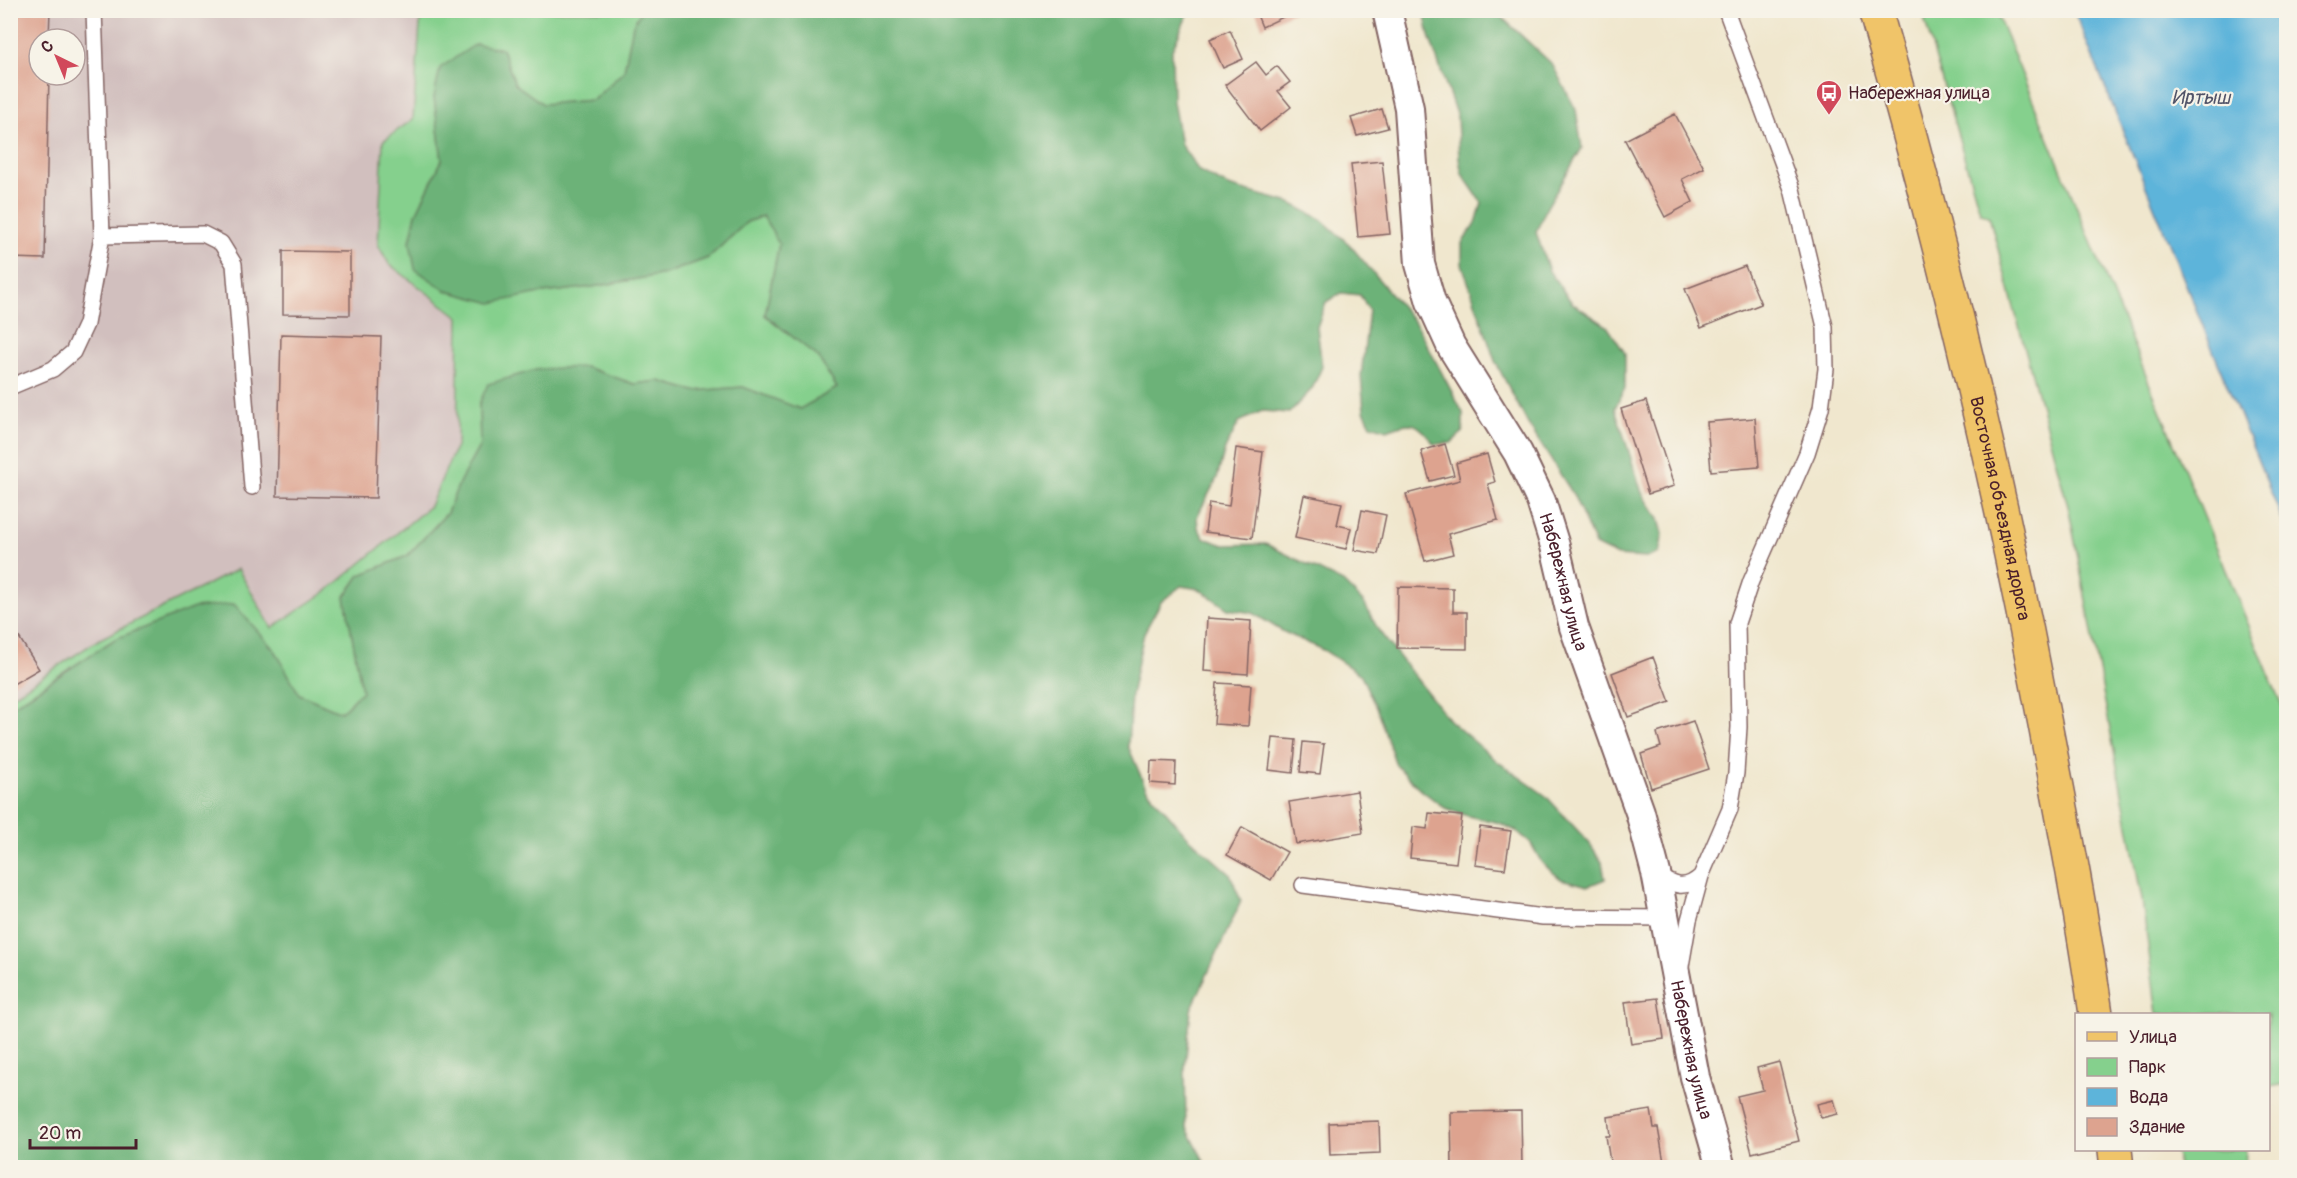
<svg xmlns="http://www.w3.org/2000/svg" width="2297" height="1178" viewBox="0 0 2297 1178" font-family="Pangolin,sans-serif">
<rect width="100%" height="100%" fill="#f7f3e8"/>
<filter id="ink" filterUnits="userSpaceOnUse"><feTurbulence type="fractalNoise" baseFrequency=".0167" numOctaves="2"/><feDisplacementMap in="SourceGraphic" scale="12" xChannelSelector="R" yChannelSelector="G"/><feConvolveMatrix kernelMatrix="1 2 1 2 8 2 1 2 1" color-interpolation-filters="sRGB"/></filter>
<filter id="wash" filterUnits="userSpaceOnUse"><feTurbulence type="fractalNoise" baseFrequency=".008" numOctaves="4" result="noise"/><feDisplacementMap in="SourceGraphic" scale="24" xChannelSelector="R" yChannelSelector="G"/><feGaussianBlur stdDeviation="1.35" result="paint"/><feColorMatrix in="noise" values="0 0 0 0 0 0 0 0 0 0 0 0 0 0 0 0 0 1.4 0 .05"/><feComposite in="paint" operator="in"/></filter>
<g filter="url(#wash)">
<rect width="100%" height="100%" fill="#f0e7ce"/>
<path fill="#d1bfbe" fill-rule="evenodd" d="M11,11H421L413,119L389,264L460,317L457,445L430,506L327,591L272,628L238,569L98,640L11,697ZM39,39H75V75H39Z"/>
<path fill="#85d08d" stroke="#68785c" stroke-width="1.5" d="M421,11H641L633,26L624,71L593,100L543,104L515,84L502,49L476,44L434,97L442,160L416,214L410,242L535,294L592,287L665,274L708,258L747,222L763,216L779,244L765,315L818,357L837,388L800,409L743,387L694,391L659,381L634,384L585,367L479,404L480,445L460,481L447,513L407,556L360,575L345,596L362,691L341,712L299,694L276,652L115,639L11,707V697L98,640L238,569L272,628L327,591L430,506L457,444L459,317L389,264L378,245L383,141L413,119Z
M1922,11H1996L2286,716V1084L2269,1087L2268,1014H2157L2142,900L2069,510L1989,216L1980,212Z
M2176,1150H2246L2245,1167H2178Z"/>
<path fill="#6cb278" stroke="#5b6852" stroke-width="1.5" d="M641,11H1189L1172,50L1173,102L1181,145L1199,171L1228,186L1290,203L1321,219L1350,245L1416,324L1463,413V432L1451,443L1434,444C1417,421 1413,420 1387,430L1371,425L1364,411L1361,376L1369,310L1360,295L1341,293L1326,302L1317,327L1322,367L1312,389L1289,413L1262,411L1239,422L1225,449L1217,478L1197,517L1198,528L1204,538L1224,545L1266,544L1343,582L1364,603L1379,631L1449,720L1497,761L1546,796L1590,844L1602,862L1605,879L1588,886L1561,879L1542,863L1530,842L1516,831L1500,823L1468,816L1445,808L1421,790L1396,765L1378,712L1361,675L1325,651L1282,631L1253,613L1228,609L1199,589L1181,586L1161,602L1144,633L1131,695L1128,746L1146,788L1187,836L1230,874L1241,901L1191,1010L1185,1067L1186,1126L1207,1167H11V707L115,639L194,608L234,604L276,652L299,694L341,712L362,691L345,597L360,575L407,556L447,513L460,481L480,445L479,404L488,384L539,369L585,367L634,384L659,381L694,391L743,387L800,409L837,388L818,357L765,315L779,244L763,216L747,222L708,258L665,274L592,287L535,294L492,303L447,291L415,269L410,242L416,214L442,160L434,97L440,68L476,44L502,49L515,84L543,104L593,100L624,71L633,25Z
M1424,11H1495L1552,64L1576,110L1582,148L1547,207L1536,232L1549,271L1572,303L1607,326L1625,353V388L1615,408L1642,493L1659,519L1663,534L1659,553L1646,558L1617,556L1595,545L1573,494L1528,424L1495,361L1462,264V243L1476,223L1482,203L1462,174L1459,159L1457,117L1429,36Z"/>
<path fill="#5db4da" stroke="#546a82" stroke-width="1.5" d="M2074,11H2286V529Z"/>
<g id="blocks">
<path fill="#dda38f" d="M10,10H50L49,39H39V75H49L45,259L10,258Z
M1255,10H1298L1262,27Z
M1230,30L1243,59L1223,68L1210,39Z
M1256,62L1266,75L1277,66L1290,82L1278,91L1291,107L1260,131L1225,85Z
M1382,109L1388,128L1357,136L1351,118Z
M1675,114L1704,168L1682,179L1693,202L1665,217L1625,140Z
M1382,161L1390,234L1358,237L1351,164Z
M283,251L350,252V315L283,314Z
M1745,266L1761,304L1701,328L1685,289Z
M281,334L381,337L376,498L277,496Z
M1646,401L1674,486L1648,494L1621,409Z
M1755,418L1759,467L1711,471L1707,422Z
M1445,444L1454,475L1430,481L1421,451Z
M1236,448L1263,452L1252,538L1205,532L1209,503L1229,506Z
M1487,454L1495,482L1488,484L1498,520L1448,534L1453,554L1425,561L1406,494L1460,480L1456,463Z
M1304,495L1342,503L1337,525L1351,528L1346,549L1295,538Z
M1362,510L1386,515L1378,554L1354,550Z
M1398,587L1453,588V612H1467V649L1397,648Z
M1207,618L1251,621L1248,674L1204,671Z
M10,623L39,669L10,686Z
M1653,657L1670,702L1628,717L1612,673Z
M1217,683L1251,685L1248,726L1214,724Z
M1693,721L1709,769L1651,788L1641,754L1661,747L1657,733Z
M1273,738L1296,740L1293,773L1269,770Z
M1303,742L1324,744L1320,774L1300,772Z
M1151,761L1176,762L1175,785L1150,783Z
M1357,791L1363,833L1296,844L1289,802Z
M1429,813L1462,816L1456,863L1410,858L1413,827L1427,829Z
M1242,827L1287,852L1271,880L1227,855Z
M1480,827L1511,831L1505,869L1475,865Z
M1658,998L1664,1039L1631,1044L1625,1002Z
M1779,1062L1799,1141L1752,1153L1737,1096L1763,1090L1757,1068Z
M1834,1100L1838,1114L1821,1118L1817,1104Z
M1651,1110L1654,1128H1658L1665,1168H1611L1606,1136H1610L1608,1117Z
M1521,1111L1522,1168H1452L1451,1112Z
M1379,1121L1380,1153L1330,1155L1329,1123Z"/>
</g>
</g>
<g filter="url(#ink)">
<use href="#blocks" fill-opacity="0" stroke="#846564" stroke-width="1.5"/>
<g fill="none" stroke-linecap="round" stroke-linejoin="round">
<g stroke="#846564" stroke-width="18">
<path id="service" d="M102,236L203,234L221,243L234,264L252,487
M10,387L53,369L73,352L86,324L102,236L94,10
M1657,874C1673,886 1685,891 1701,876
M1303,885L1543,917L1665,918
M1681,966L1689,920L1701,876L1730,809L1736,773L1739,727L1737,623L1751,581L1807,453L1821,408L1826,369L1825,327L1792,189L1726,10"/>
</g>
<g stroke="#846564" stroke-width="32">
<g id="minor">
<path id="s1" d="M1387,10L1409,108L1420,264L1431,302L1451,346L1518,453L1541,501L1555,546L1574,627L1640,812L1656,873L1695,1077L1721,1168"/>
</g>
</g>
<g stroke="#846564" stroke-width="36">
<g id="primary">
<path id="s2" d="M1875,10C1942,244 1999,481 2044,719C2063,818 2082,915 2096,1014"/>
<path d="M2115,1150L2117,1168"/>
</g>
</g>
<use href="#service" stroke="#fff" stroke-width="15"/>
<use href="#minor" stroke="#fff" stroke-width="28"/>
<use href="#primary" stroke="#f0c469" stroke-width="33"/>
</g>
</g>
<defs>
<g id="bus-pin" transform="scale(1.35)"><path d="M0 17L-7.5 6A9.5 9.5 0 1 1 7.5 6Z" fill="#d1495b" stroke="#f7f3e8"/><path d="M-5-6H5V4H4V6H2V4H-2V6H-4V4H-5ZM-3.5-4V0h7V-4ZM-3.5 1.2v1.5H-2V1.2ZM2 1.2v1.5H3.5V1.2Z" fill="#fff"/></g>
</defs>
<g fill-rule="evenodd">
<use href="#bus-pin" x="1829" y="93"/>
</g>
<g text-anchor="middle" stroke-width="4.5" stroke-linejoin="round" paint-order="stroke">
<g font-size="18" fill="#4a1f2b" stroke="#f7f3e8" text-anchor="start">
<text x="1848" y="99">Набережная улица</text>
</g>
<g font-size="18" fill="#4a1f2b" stroke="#f7f3e8">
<text dy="6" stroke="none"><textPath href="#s2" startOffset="514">Восточная объездная дорога</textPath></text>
<text dy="6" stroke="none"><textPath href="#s1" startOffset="608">Набережная улица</textPath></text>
<text dy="6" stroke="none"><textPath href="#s1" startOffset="1094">Набережная улица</textPath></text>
</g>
<g font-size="20" font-style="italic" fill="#515368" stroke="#f7f3e8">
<text x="2201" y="104">Иртыш</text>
</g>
</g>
<rect width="2297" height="1178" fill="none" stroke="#f7f3e8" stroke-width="36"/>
<rect x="2075" y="1013" width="195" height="138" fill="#f7f3e8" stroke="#b29e9c" stroke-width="1.5"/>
<rect x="2087" y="1032" width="30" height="9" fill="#f0c469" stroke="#b29e9c" stroke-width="1.5"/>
<text x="2129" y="1043" font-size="18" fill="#4a1f2b">Улица</text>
<rect x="2087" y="1058" width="30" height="18" fill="#85d08d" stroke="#b29e9c" stroke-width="1.5"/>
<text x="2129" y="1073" font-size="18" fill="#4a1f2b">Парк</text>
<rect x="2087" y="1088" width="30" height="18" fill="#5db4da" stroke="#b29e9c" stroke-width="1.5"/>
<text x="2129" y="1103" font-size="18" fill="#4a1f2b">Вода</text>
<rect x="2087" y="1118" width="30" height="18" fill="#dda38f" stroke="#b29e9c" stroke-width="1.5"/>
<text x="2129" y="1133" font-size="18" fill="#4a1f2b">Здание</text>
<g transform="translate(57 57) rotate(317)"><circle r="28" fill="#f7f3e8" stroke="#b29e9c" stroke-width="1.5"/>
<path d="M0-4.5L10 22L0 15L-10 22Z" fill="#d1495b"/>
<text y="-9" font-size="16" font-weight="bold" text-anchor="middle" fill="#4a1f2b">С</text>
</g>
<path d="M30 1139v9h106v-9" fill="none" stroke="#4a1f2b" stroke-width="3"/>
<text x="39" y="1139" font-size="18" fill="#4a1f2b" stroke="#f7f3e8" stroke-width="4.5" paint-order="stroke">20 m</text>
</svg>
